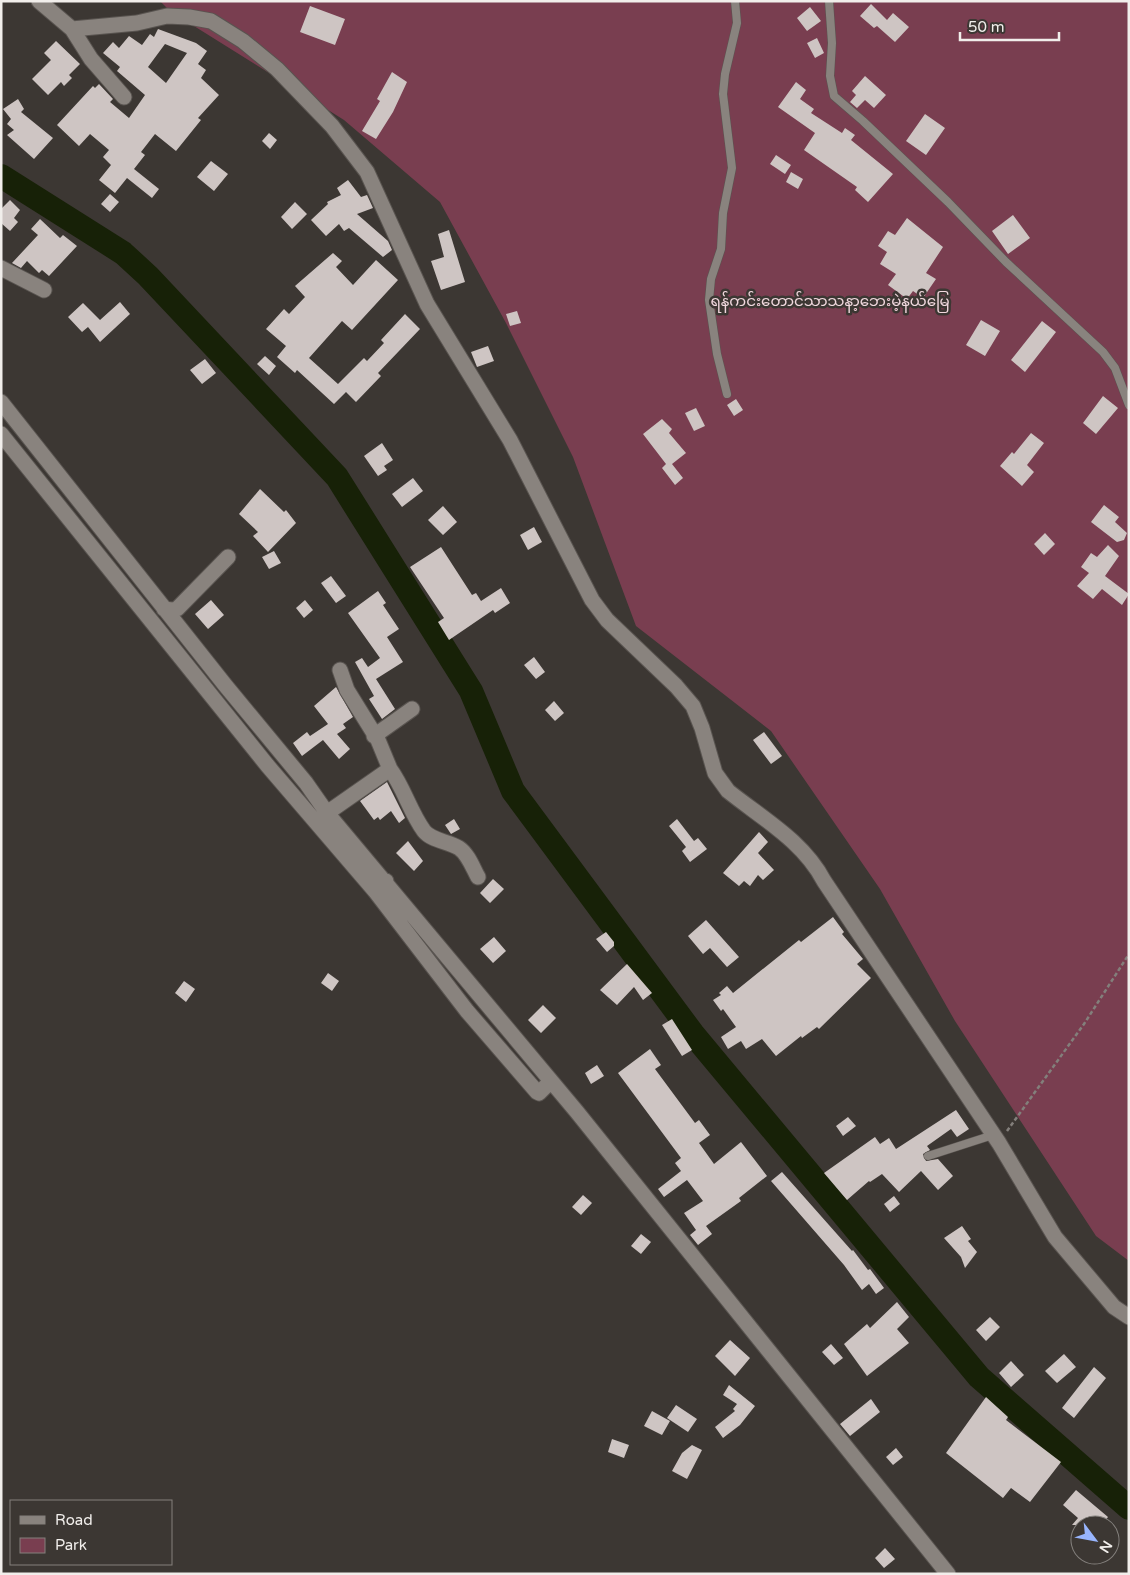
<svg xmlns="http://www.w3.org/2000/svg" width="1130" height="1575" viewBox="0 0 1130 1575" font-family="'Varela Round','Noto Sans Myanmar',sans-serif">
<rect width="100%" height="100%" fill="#3c3733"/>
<path fill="#793e50" d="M160,1H1129V1261L1096,1236L955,1021L880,889L771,731L636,626L573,457L506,323L440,202L344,120L170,11Z"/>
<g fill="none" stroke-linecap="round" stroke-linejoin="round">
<path stroke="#172107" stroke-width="24" d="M1,176L123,253L148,276L337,477L471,691L513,791L693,1034L979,1377L1129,1508"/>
</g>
<path fill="#cec5c3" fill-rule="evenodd" d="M871,4L887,20L893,13L909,27L895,42L877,26L874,28L860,16Z
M310,6L345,19L335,45L300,32Z
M810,7L821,21L807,31L797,18Z
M158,29L196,43L207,51L198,64L206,70L201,78L219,95L198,118L201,120L176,151L155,134L141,152L145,155L134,169L159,189L152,198L127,178L115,193L99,180L111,165L103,157L109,150L90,134L79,146L57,125L93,86L95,88L99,84L113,99L110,102L129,118L145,95L117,71L120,67L103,53L113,42L119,48L129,36L142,45L150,34L154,37ZM165,44L187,53L166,83L148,67Z
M817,38L824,53L815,58L807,43Z
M56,41L80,64L69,75L72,78L64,86L61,82L48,95L32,79L51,60L44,53Z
M392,72L407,82L393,112L376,139L362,131L380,101L377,99Z
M865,76L886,95L874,108L865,100L857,108L850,102L856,95L852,91Z
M796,82L806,90L800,99L814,109L811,113L842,133L845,128L855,135L851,140L893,174L868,202L855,190L857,187L804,150L815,133L778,107Z
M18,99L24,109L21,112L53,138L34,159L7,135L14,130L7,124L11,119L3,109Z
M925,114L945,128L926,155L906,141Z
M269,133L277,140L270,149L262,141Z
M776,155L791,165L785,174L770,164Z
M211,161L228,174L214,191L197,177Z
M791,172L803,179L798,189L786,182Z
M348,180L361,197L367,195L373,208L357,214L388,241L392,250L383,257L349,228L344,231L339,224L326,236L311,220L328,204L327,202L341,195L337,188Z
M110,194L119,202L110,212L101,204Z
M10,200L20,210L14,218L18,222L10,231L1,223V209Z
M295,202L307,214L292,229L281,217Z
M1013,215L1030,238L1008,254L992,231Z
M907,218L943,247L926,273L936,279L923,298L913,291L907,299L888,285L896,274L880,264L887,252L878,246L888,231L895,235Z
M40,219L60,238L63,235L77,246L49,276L42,270L39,273L27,261L21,268L12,263L38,235L31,229Z
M449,230L465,282L441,290L431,261L444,257L438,234Z
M333,253L342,261L336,267L353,285L376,260L398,280L352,330L342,321L309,358L338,384L364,358L367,361L384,343L381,340L405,314L420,329L378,373L381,376L356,402L346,392L334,404L297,370L295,373L277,357L286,346L266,329L284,309L289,314L305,297L295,286Z
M120,302L130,314L100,342L88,327L82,332L68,317L83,303L100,320Z
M517,311L521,323L510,326L506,314Z
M981,320L1000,331L985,356L966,345Z
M1042,321L1056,332L1025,372L1011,360Z
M488,346L494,361L477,367L471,352Z
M265,356L276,366L269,375L257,364Z
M205,359L216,373L202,384L190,370Z
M1103,396L1118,408L1096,434L1083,423Z
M736,399L743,410L734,416L727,405Z
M696,408L705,426L694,431L685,413Z
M662,419L672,429L669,433L686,453L672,464L683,478L675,485L662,468L666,464L643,434Z
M1031,433L1044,443L1027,465L1034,472L1022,486L1000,466L1012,452L1014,454Z
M382,443L393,460L384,466L387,470L378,476L364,456Z
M413,478L423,491L402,507L392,494Z
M260,489L284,512L286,510L296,523L268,552L253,536L258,532L239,514Z
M1104,505L1119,517L1115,522L1127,533L1124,540L1117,542L1091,522Z
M443,506L457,522L443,535L428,520Z
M534,527L542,542L528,550L520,535Z
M1045,533L1055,544L1044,555L1034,544Z
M1108,545L1119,556L1105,576L1129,594L1122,605L1102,589L1093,599L1077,586L1089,573L1081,567L1091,553L1097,557Z
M441,547L472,595L476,593L481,601L501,588L510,603L495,613L493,610L449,640L438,622L444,618L410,567Z
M274,551L281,563L269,569L262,557Z
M331,576L346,596L336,603L321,583Z
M378,591L386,603L383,605L399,629L387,637L403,662L376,679L395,709L382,719L369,699L374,696L355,662L362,658L368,667L380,658L348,613Z
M211,600L224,615L208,629L195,614Z
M305,600L313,610L304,618L296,608Z
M534,657L545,672L536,679L524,665Z
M336,687L353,717L343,724L346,728L337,734L350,749L339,759L323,740L302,756L293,743L307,732L310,736L328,724L314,706Z
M554,701L564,713L555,721L545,710Z
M764,732L782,756L771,764L753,740Z
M387,782L405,818L399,823L391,811L380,820L378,817L374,820L360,801Z
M454,819L460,829L451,834L445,825Z
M677,819L694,841L698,838L707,849L690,862L682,851L686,847L669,826Z
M759,832L768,842L758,853L774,870L763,880L758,875L750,886L744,881L739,886L723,873Z
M408,841L423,861L414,871L396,853Z
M493,879L504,889L490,903L480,893Z
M833,917L844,932L842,934L863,959L857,964L871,978L819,1029L817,1027L802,1038L801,1036L776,1056L762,1039L746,1049L741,1041L728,1049L721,1037L736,1027L723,1009L721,1011L713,1000L721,995L719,993L727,986L733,993L799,940L801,942Z
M706,920L739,957L727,967L710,948L703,954L688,936Z
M606,932L614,942V946L607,952L596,939Z
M494,937L506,951L493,963L480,949Z
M627,964L652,993L643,1000L634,987L617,1005L600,990Z
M328,973L339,981L332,991L321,983Z
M184,981L195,989L186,1002L175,993Z
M543,1005L556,1018L541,1033L528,1020Z
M672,1019L692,1050L682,1056L662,1025Z
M650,1049L661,1065L655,1069L695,1123L699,1120L710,1135L699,1143L714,1164L741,1142L767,1176L739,1198L741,1201L706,1226L712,1234L698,1245L690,1235L696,1230L684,1213L703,1201L687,1180L664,1197L658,1189L681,1171L675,1163L681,1158L618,1073Z
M597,1065L604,1076L591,1084L585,1073Z
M956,1110L969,1129L957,1137L951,1129L927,1146L930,1150L923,1154L926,1161L938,1159L953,1176L938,1190L921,1171L899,1192L882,1174L870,1182L869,1181L847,1200L824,1173L875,1137L880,1144L889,1138L896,1149Z
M848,1117L856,1126L843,1136L836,1126Z
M782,1172L852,1251L853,1250L868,1270L870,1269L884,1288L876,1294L869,1284L862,1290L844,1265L771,1181Z
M583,1195L592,1203L581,1215L572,1207Z
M894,1196L900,1204L890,1212L884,1204Z
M962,1226L971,1239L968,1241L977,1252L965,1268L961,1257L944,1238Z
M641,1234L651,1242L641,1254L631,1246Z
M897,1302L909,1317L897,1329L909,1343L867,1376L844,1344L867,1324L870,1328Z
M990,1317L1000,1327L986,1341L976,1330Z
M730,1340L750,1358L735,1376L715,1356Z
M831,1344L843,1358L834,1365L822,1352Z
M1064,1354L1076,1367L1057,1383L1045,1371Z
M1011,1361L1024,1375L1011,1387L999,1373Z
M1094,1367L1106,1378L1074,1418L1062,1408Z
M729,1385L755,1406L740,1425L723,1438L715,1427L735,1411L733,1409L737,1404L723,1395Z
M986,1397L1008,1417L1006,1420L1061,1462L1030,1502L1011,1488L1003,1498L946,1453Z
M871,1399L880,1412L850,1436L840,1424Z
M676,1405L697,1419L688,1432L667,1418Z
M652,1411L670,1421L662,1435L644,1426Z
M612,1439L629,1445L624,1458L608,1452Z
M692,1445L702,1450L687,1479L672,1471L682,1453Z
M896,1448L903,1457L893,1465L886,1457Z
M1076,1490L1108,1517L1102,1525H1072L1078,1518L1063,1505Z
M885,1548L895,1559L884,1568L875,1558Z"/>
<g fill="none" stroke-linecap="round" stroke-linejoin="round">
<g stroke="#595450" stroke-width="9">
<path id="lane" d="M829,1L832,43L830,76L834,96L863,121L948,202L1006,262L1103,352L1115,368L1129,405
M727,394L717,354L709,300L711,279L721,249L723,213L732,168L723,94L725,74L737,23L735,1
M928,1156L993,1135"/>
</g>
<g stroke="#595450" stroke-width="17">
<path id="street" d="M39,1L72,29L137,23L167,16L189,17L211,21L243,41L277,69L332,126L367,172L427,304L510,440L592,600L607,620L676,686L693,706L702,728L715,773L728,791C763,819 803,841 824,881L999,1143L1055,1237L1114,1307L1129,1317
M72,29L91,59L124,97
M1,268L44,290
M1,402L225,685L306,783L327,813L577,1112L948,1574
M1,434L267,765L375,891L386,881
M164,609L172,610L177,609L228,557
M340,670L347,690L378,740L390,769
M374,736L412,709
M327,813L390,769C404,788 410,812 424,831C432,841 448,841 459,848C468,854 473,868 478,877
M375,891L467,1011L537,1092L539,1093L551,1081"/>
</g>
<path stroke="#837f7b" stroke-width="2.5" stroke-dasharray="4 2.5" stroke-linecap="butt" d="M1007,1131L1084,1024L1129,954"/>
<use href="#lane" stroke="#89837e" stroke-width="8"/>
<use href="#street" stroke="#89837e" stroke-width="15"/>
</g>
<g text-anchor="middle" stroke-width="5" stroke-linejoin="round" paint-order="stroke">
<g font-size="15" fill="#f1d8de" stroke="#3c3733">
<text x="830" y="306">ရန်ကင်းတောင်သာသနာ့ဘေးမဲ့နယ်မြေ</text>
</g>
</g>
<rect width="1130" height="1575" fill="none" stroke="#f1eeeb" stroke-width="5"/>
<rect x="10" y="1500" width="162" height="65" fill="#3c3733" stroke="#84807d"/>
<rect x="20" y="1516" width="25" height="8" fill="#89837e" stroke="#84807d"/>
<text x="55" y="1525" font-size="15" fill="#f1eeeb">Road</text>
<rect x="20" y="1538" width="25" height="15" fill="#793e50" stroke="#84807d"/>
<text x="55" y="1550" font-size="15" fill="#f1eeeb">Park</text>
<g transform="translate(1095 1540) rotate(122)"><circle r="24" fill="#3c3733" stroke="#84807d"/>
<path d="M0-4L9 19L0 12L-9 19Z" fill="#98b5fd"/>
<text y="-8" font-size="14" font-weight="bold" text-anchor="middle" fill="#f1eeeb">N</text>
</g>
<path d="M960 32v8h99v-8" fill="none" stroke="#f1eeeb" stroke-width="2.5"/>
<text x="968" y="32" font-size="15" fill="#f1eeeb" stroke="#3c3733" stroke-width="4" paint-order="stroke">50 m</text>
</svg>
